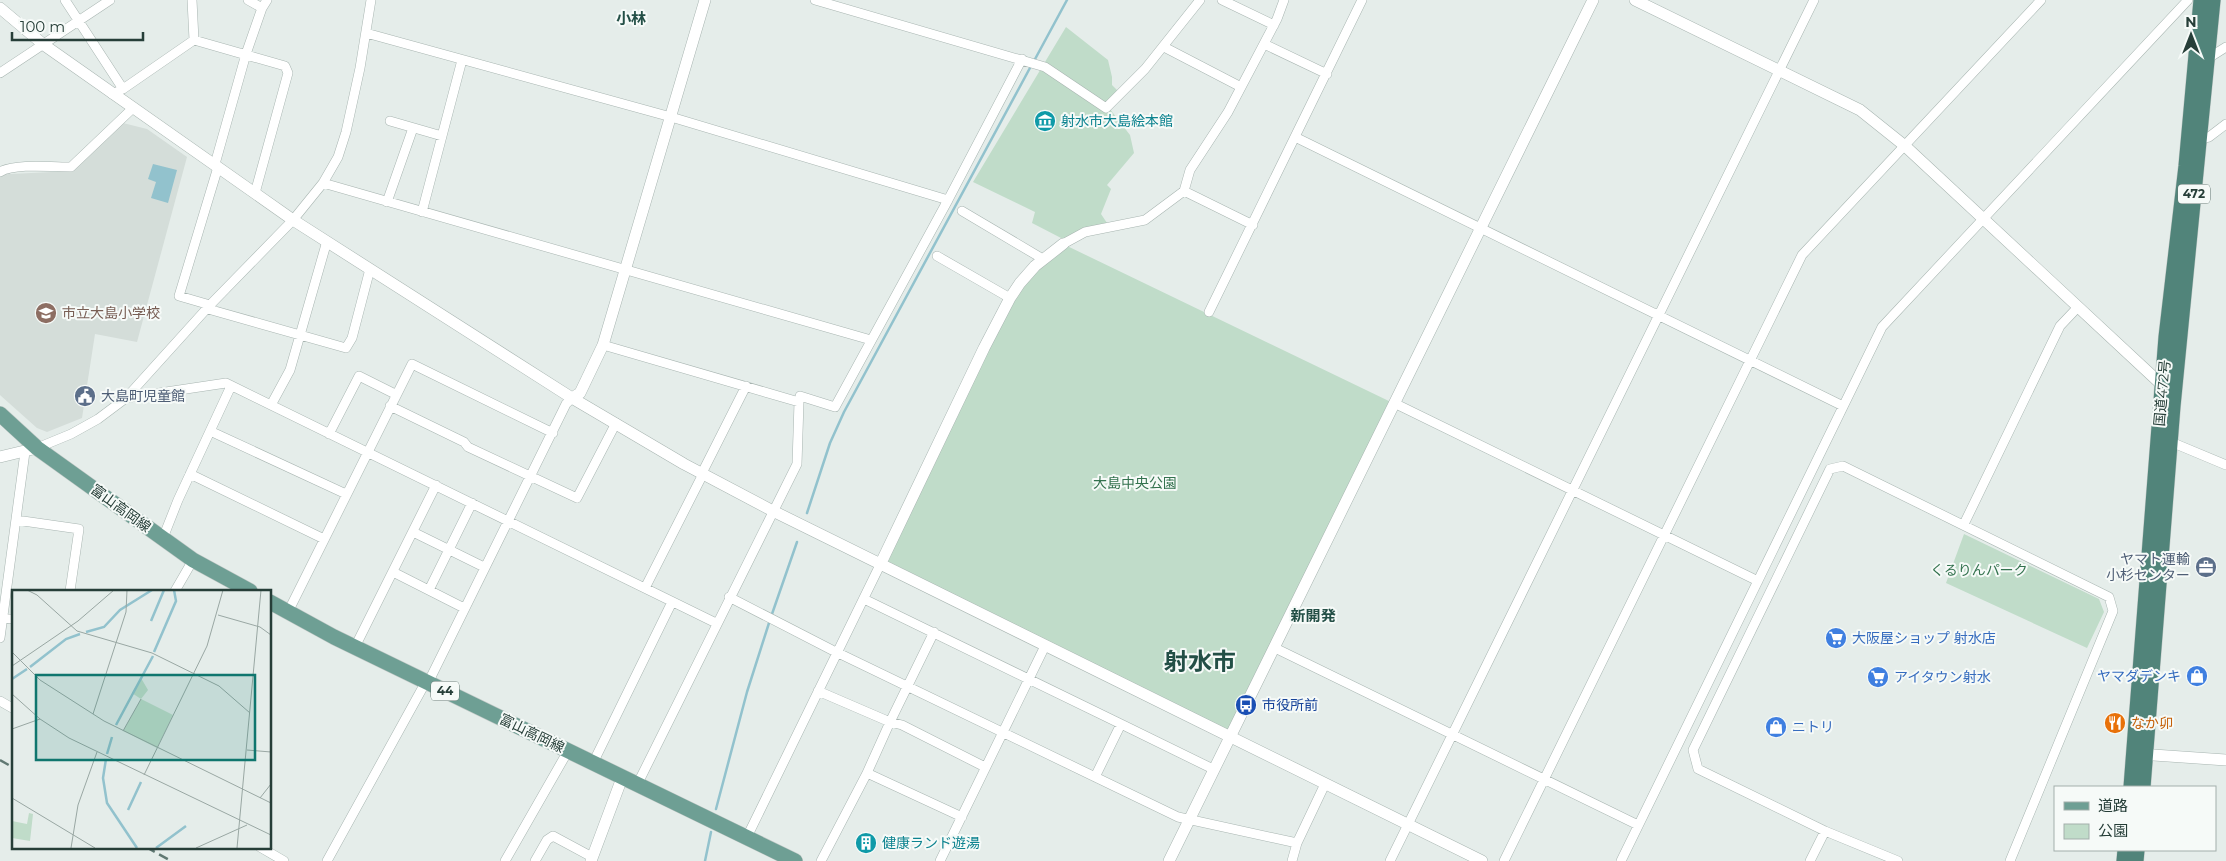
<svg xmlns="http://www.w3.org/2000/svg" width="2226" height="861" viewBox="0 0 2226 861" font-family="Montserrat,'Noto Sans JP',sans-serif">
<rect width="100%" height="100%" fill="#e5edea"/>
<path fill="#d4ddd9" d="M123,123L147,129L187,157L137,342L95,334L82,418L47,432L37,428L0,395V176L10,171V174L73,171Z"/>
<path fill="#c0dcc9" d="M1066,27L1108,60L1112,77V85L1118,91L1106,104L1130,135L1134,153L1107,185L1111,189L1101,214L1107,223L1082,230L1063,239L1032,223L1035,212L973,182Z
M1063,244L1393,403L1230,736L882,564L1020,283Z
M1964,534L2099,599L2104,612L2087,648L1946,583Z"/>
<path fill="#92c2cd" d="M153,164L177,170L168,203L151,198L156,182L148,179Z"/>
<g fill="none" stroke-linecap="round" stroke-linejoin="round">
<path stroke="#92c2cd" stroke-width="2.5" d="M1034,61L1067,0
M807,513L830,443L844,412L1031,66
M772,614L797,542
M716,809L747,692L769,623
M705,861L711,832"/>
<g stroke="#a8b5b1" stroke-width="10">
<path id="minor" d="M65,0L123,89
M192,0L194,40
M248,0L262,8
M815,0L1045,67L1106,108L1145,69L1200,0
M1222,0L1274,25
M366,33L671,117L948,200L835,407L800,396
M1264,44L1327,74
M1164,47L1241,87
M2207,59L2226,47
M0,73L110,0
M112,94L123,89L194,40L285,66L288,73L255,193
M390,121L442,136
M1295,137L1843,406
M2200,139L2209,137L2226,124
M215,164L246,54L262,8L267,0
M0,172C14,163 53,167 71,167L133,108
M323,183L871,340
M1184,191L1253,225
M948,200L1022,59
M387,202L413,128
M962,211L1043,259
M422,212L462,60
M1063,244L1085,232L1145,220L1184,191L1190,170L1228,112L1277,19L1284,0
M937,256L1010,298
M210,305L179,296L218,167
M208,309L346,348L352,338L370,269
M1209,312L1362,0
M603,345L799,402L797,464L637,785
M126,398L226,383L716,623
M1394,403L1758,581
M271,405L290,370L327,241
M390,406L464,442L468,447L577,498L616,423
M210,431L346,494
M329,434L359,376L395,394
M2171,442L2226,465
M37,448L71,434L98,419L126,398L210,305L293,220L323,183L338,157L346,132L360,68L371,0
M702,473L746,386
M190,474L324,539
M16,520L79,529L70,591
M1964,524L2060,326L2078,307
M413,532L484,567
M163,538L178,500L231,386
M393,572L464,608
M645,588L703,474
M429,590L472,503
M175,591L193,560
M729,597L832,650L1178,817L1297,843
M864,599L1121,724L1095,777
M288,612L412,364L553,433
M0,618L14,619
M934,632L890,722L902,725L985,767
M0,638L25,452
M355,647L436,485
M1275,648L1638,825
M818,691L890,722L867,773L962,817
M0,701L14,709
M1121,724L1213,769
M593,763L672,602
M747,837L880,565
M260,847L284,861
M327,861L423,687L428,683L566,404L572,398
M505,861L568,751
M535,861L547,840L553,836L592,857
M821,861L867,773
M940,861L1045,646
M1292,861L1297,843L1325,784
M1390,861L1814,0
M1504,861L1802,255L2041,0
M1621,861L1882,327L2188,0
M1810,861L1825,831
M1898,861L1825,831L1698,769L1693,750L1830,469L1843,466L2109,597L2113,611L2010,861"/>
</g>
<g stroke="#a8b5b1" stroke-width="12">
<path id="tertiary" d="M1635,0L1860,110L1905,146L2162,385L2168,386
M0,8L44,45L293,220L572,398L684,464L773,511L1482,861
M572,398L580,393L603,345L705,0
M0,457L37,448
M880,565L984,348L1010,298L1020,283L1035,266L1063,244
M2139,754L2226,760
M591,861L622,778
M1169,861L1593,0"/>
</g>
<g stroke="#c2c9c7" stroke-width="16">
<path id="primary" d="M0,414L37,448L193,560L250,591
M270,602L334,637L795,861"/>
</g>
<g stroke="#c2c9c7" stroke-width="16">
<path id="trunk" d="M2131,787L2166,337L2186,166L2201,0
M2143,787L2173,406L2213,0
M2124,861L2125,850
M2136,861L2137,850"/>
</g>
<use href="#minor" stroke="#fff" stroke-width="9"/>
<use href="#tertiary" stroke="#fff" stroke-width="11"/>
<use href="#primary" stroke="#6e9f94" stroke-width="15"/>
<use href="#trunk" stroke="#51847a" stroke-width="15"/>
<path stroke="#617973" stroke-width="2.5" stroke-dasharray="10 5" stroke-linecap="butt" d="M0,760L14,768
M146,847L171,861"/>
</g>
<defs>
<g id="museum-disc" transform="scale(1.125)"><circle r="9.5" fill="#0f9aa8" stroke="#f6faf8"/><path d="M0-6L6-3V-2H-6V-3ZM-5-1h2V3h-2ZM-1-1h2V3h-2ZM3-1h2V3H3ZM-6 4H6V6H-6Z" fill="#fff"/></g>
<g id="school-disc" transform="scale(1.125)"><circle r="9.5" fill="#8d6e63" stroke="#f6faf8"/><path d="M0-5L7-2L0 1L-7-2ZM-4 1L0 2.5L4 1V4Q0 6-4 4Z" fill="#fff"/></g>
<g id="civic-disc" transform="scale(1.125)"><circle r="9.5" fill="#5c6f8a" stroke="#f6faf8"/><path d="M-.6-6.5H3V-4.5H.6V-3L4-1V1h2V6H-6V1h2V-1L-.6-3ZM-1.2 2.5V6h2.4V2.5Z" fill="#fff"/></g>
<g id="office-disc" transform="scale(1.125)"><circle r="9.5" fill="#5c6f8a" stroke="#f6faf8"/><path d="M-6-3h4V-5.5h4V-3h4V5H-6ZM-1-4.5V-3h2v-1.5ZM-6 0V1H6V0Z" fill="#fff"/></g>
<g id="supermarket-disc" transform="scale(1.125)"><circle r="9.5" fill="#3f7fe0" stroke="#f6faf8"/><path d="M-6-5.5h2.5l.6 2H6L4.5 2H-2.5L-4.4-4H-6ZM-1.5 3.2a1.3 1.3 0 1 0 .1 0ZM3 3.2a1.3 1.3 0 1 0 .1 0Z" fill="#fff"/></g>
<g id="shop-disc" transform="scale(1.125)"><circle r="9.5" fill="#3f7fe0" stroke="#f6faf8"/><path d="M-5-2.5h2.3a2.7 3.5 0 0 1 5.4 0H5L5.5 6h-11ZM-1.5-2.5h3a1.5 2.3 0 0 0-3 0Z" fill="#fff"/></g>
<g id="bus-disc" transform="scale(1.125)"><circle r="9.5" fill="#1a4fb4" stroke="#f6faf8"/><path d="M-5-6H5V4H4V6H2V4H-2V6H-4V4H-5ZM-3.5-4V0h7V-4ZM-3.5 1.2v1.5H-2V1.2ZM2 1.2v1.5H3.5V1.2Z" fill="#fff"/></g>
<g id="restaurant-disc" transform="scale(1.125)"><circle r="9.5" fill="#e8710a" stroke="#f6faf8"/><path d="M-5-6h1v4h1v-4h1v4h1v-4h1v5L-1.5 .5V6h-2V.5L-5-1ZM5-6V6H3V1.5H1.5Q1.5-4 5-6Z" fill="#fff"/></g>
<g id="building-disc" transform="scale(1.125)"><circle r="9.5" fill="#0f9aa8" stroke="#f6faf8"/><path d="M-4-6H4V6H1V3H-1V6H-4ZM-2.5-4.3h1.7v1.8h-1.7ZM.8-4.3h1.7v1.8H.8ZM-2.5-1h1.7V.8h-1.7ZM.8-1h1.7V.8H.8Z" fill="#fff"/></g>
</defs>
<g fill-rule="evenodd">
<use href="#museum-disc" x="1045" y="121"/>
<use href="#school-disc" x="46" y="313"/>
<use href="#civic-disc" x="85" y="396"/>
<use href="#office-disc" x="2206" y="567"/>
<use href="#supermarket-disc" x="1836" y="638"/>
<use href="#shop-disc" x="2197" y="676"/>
<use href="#supermarket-disc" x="1878" y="677"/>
<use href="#bus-disc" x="1246" y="705"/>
<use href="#restaurant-disc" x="2115" y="723"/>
<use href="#shop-disc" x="1776" y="727"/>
<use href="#building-disc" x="866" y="843"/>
</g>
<g text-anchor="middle" stroke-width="4" stroke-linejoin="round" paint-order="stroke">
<g fill="#f6faf8" stroke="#647672" stroke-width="1">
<rect x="2178" y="184.5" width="32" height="19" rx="4"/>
<rect x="431" y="681.5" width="28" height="19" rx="4"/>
</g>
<g font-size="12" font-weight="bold" fill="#263e38">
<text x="2194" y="198">472</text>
<text x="445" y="695">44</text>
</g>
<g font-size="14" fill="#0d838f" stroke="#f6faf8" text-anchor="start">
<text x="1061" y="126">射水市大島絵本館</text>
<text x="882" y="848">健康ランド遊湯</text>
</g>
<g font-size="14" fill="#785e54" stroke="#f6faf8" text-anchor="start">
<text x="62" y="318">市立大島小学校</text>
</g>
<g font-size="14" fill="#263e38" stroke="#f6faf8">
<text transform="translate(2162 393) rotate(-85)" y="5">国道472号</text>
<text transform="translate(121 508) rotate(36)" y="5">富山高岡線</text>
<text transform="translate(532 733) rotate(26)" y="5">富山高岡線</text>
</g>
<g font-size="14" fill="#4e5e75" stroke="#f6faf8" text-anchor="start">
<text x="101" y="401">大島町児童館</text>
<text x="2190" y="564" text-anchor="end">ヤマト運輸<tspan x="2190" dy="16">小杉センター</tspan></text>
</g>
<g font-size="14" fill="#33724e" stroke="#f6faf8">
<text x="1135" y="488">大島中央公園</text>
<text x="1979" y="575">くるりんパーク</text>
</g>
<g font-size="14" fill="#366cbe" stroke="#f6faf8" text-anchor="start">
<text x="1852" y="643">大阪屋ショップ 射水店</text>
<text x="2181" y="681" text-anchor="end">ヤマダデンキ</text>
<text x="1894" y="682">アイタウン射水</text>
<text x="1792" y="732">ニトリ</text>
</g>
<g font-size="14" fill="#164399" stroke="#f6faf8" text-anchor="start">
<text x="1262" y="710">市役所前</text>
</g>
<g font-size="14" fill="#c56008" stroke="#f6faf8" text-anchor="start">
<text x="2131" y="728">なか卯</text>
</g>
<g font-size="15" font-weight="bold" fill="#234f46" stroke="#f6faf8">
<text x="631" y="24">小林</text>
<text x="1313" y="621">新開発</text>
</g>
<g font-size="24" font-weight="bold" fill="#234f46" stroke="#f6faf8">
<text x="1200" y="670">射水市</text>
</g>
</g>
<g transform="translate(12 590)">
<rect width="259" height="259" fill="#e5edea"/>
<path d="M129,88L136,100L129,109L161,125L145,158L111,141L129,109L120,103ZM17,223L21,224L18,251L0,248V231L15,234Z" fill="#c0dcc9"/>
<path fill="none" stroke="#92c2cd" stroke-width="2.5" d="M139,31L152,0M74,42L92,37L108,20L140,0M142,62L164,11L162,0M18,77L54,49L68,44M0,89L15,79M104,135L141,66M95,164L100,147M94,169L91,188L95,213L125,258M116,220L129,192M144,258L174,236"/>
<path fill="none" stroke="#99a7a3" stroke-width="1" d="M15,0L25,5L65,41L140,63L207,96L238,123M206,25L248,37L259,45M0,62L28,90L92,131L259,213M0,76L66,31L102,0M0,104L28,129L57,148L259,245M81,124L114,22L115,0M0,139L28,129M111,141L129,109M235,160L259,162M132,185L195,56L211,0M0,208L83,258M248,208L259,194M59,258L66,215L85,162M184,258L235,235M225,258L249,0"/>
<path fill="#0f766e" fill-opacity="0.15" stroke="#0f766e" stroke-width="2.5" d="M24,85H243V170H24Z"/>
<rect width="259" height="259" fill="none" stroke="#263e38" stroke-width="2.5"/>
</g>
<rect x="2054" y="786" width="162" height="65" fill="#f6faf8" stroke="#a3afab"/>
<rect x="2064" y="802" width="25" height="8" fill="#6e9f94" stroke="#a3afab"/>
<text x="2098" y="811" font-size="15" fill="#263e38">道路</text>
<rect x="2064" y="824" width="25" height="15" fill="#c0dcc9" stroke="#a3afab"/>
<text x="2098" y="836" font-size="15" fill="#263e38">公園</text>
<g transform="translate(2191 35)" stroke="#f6faf8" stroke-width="4" paint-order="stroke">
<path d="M0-4L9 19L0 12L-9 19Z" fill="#263e38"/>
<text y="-8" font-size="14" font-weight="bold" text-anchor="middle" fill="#263e38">N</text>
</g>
<path d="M12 32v8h131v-8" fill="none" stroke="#263e38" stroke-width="2.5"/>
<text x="20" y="32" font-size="15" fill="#263e38" stroke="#f6faf8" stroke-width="4" paint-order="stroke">100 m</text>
</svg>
